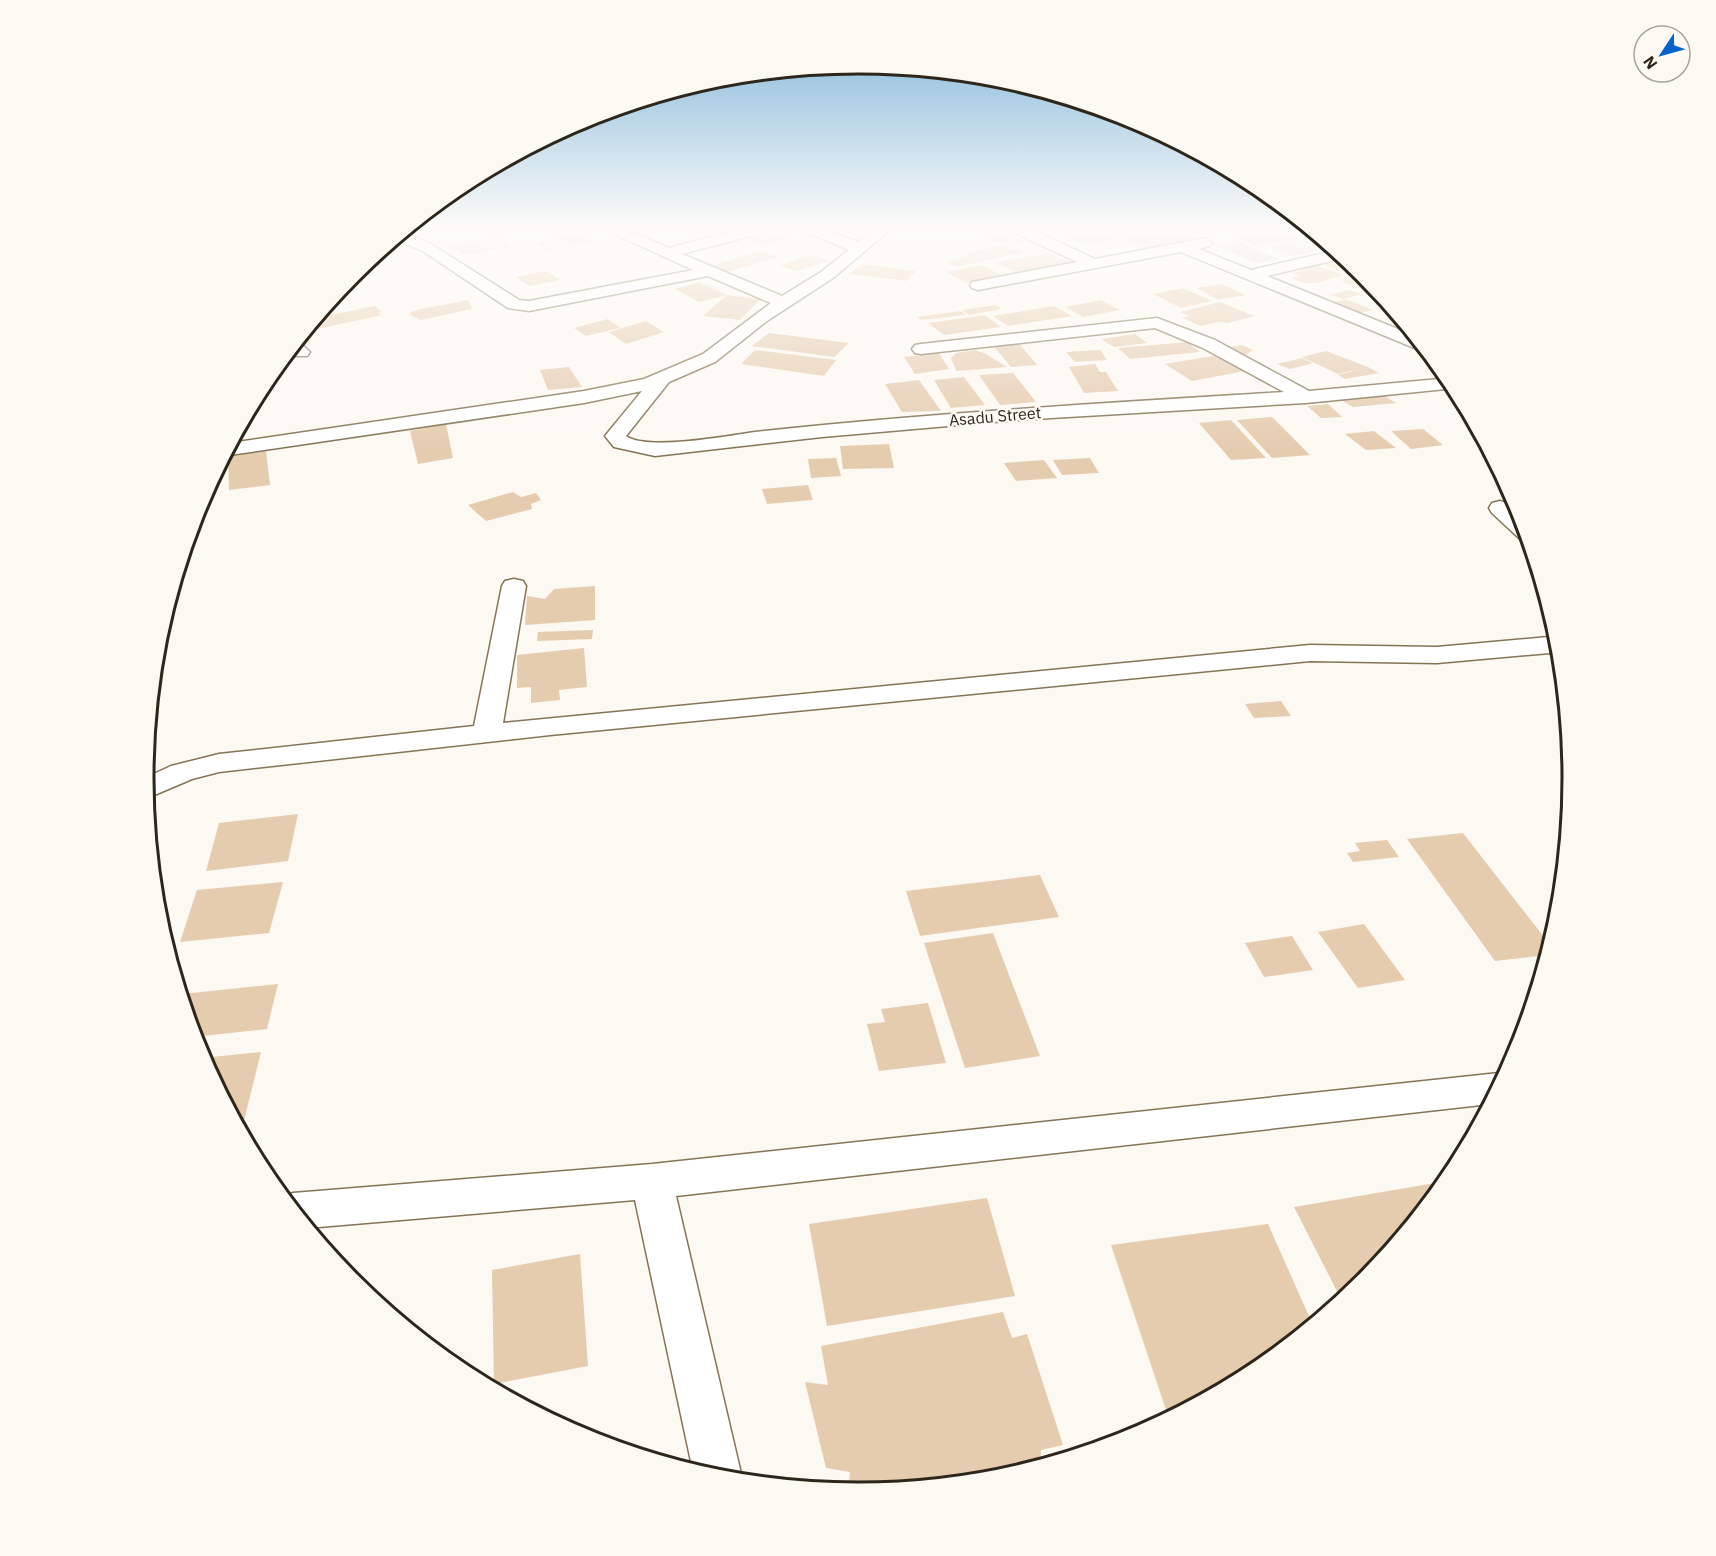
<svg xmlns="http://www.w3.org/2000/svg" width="1716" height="1556" viewBox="0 0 1716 1556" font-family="'IBM Plex Sans',sans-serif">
<rect width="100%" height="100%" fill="#fcf8f2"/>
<path fill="#e6ccaf" d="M1098,230L1118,238L1086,245L1066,236Z
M1112,230H1149L1150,232L1123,236Z
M1269,230H1278L1299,239L1256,246L1233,236Z
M1168,231L1192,242L1148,250L1124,238Z
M776,233L789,238L761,246L745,240Z
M997,233L1023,241L1010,245L983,237Z
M579,235L592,242L548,250L536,243Z
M497,238L512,247L463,255L450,246Z
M1304,240L1327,249L1292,256L1270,247Z
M1239,242L1279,259L1256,263L1217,246Z
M1007,245L1025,252L957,267L946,262L968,256V252Z
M761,251L778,257L727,272L711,266Z
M1050,253L1069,262L1015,272L997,262Z
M810,255L829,260L797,271L778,266Z
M1348,260L1361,270L1346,273L1324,265Z
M862,264L916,271L906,281L850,274Z
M982,265L1003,276L966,283L946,272Z
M1318,266L1344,275L1316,283H1304L1291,278L1300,276L1291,273Z
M547,271L560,280L529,286L516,277Z
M1357,278L1373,284L1379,292H1369L1341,281Z
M699,282L727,295L761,299L739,320L703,316L727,295L699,302L675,289Z
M1222,284L1245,295L1218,300L1196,288Z
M1183,288L1212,301L1181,308L1153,294Z
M1349,290L1362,294L1343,299L1331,295Z
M1346,299L1373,310L1360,313L1333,303Z
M468,300L472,309L421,320L410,315V312L421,309Z
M1101,300L1120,310L1083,317L1065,307Z
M1220,302L1254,316L1228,323L1217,322L1201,326L1183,318L1190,316L1180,312Z
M995,305L1002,309L969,315L962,310Z
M375,306L381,311L378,313L382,315L304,332L315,318Z
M1054,306L1072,316L1008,326L993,316Z
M961,311L965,315L921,320L917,317Z
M985,315L1001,327L944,335L928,323Z
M608,319L620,328L586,336L574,328Z
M646,321L664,332L626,344L609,332Z
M769,333L849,343L834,357L752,346Z
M1135,334L1147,343L1114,347L1101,339Z
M1018,342L1037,365L1011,367L992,344Z
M1187,342L1200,352L1130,359L1118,348Z
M1242,345L1253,350L1246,355L1230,347Z
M755,350L836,360L824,376L741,364Z
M975,350L984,353L1007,367L956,371L951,358L956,353Z
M1100,350L1107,360L1075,362L1066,352Z
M1326,351L1368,367L1379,373L1345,379L1338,375L1360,369L1338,374L1302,357Z
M939,353L949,369L915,374L904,357Z
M1218,355L1245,371L1192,381L1165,364Z
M1302,358L1313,363L1290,369L1277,364Z
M1095,364L1100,372H1106L1118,391L1084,393L1069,367Z
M569,367L582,387L548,390L540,370Z
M1013,373L1036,402L1000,405L979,375Z
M964,377L985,405L951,408L934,380Z
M919,380L941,411L902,412L885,384Z
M1383,395L1396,403L1353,407L1341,400Z
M1328,404L1342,417L1321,418L1307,406Z
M1272,417L1310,455L1272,458L1237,420Z
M1231,420L1266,458L1231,460L1199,423Z
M446,424L453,458L418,464L410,431Z
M1423,429L1443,445L1411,449L1391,431Z
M1374,431L1396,448L1366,450L1345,434Z
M889,444L894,468L843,469L840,446Z
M266,451L270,485L229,490L228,457Z
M836,458L841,476L811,478L808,459Z
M1090,458L1099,473L1062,475L1053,460Z
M1044,460L1057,478L1016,481L1004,463Z
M808,485L813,500L767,504L762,489Z
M513,492L521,497L536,493L541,500L531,504L532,509L486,521L468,505Z
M595,586V620L525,625L527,596L545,599L554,589Z
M593,630L592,639L537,641L538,632Z
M584,648L587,687L559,690L560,700L531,703V687L517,688V655Z
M1281,701L1291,716L1254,718L1245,704Z
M298,814L288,861L206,871L219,823Z
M1463,833L1551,946L1548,955L1495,961L1407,839Z
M1387,840L1399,857L1353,862L1347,853L1360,851L1355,843Z
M1040,875L1059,917L920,936L906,891Z
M283,882L269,933L180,942L197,890Z
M1364,924L1405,980L1358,988L1318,932Z
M993,933L1040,1056L965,1068L924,943Z
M1292,936L1313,970L1264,977L1245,943Z
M278,984L267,1029L193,1037L182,994Z
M928,1003L946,1063L879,1071L867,1024L885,1022L881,1009Z
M261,1052L241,1133L201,1058Z
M1447,1181L1363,1284L1342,1301L1294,1207Z
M987,1198L1015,1296L827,1326L809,1224Z
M1268,1224L1313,1325L1255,1373L1169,1419L1111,1245Z
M580,1254L588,1366L494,1384L492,1270Z
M1003,1312L1012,1338L1027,1334L1063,1445L1041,1450L1040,1466L997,1479L858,1493L848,1492L850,1472L826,1468L805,1382L828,1385L821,1346Z"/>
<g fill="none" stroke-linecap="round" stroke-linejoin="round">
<g stroke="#847456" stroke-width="3">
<path id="minor" d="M606,230H626L669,248L738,230H764L762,233L682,254L782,296L821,272L849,250L808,233L806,230H827L858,242L873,230H890L833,278L767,321L715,362L669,382L626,436C646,451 728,436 755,432C931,413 1107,403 1284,392L1203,348L1155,328L921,354L915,353L912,349L915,345L921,344L1157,318L1215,340L1309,391L1450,378L1456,388L1306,403L1017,420L822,437L655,456L614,447L605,436L642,391L584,403L223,456L230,443L584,391L644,379L703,354L771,303L708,276L529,311L508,308L421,250L394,239L402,232L431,244L519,300L529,301L693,270Z
M1015,230H1033L1095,259L1205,238L1213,243L1210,246L1199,249L1251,270L1337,250L1345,258L1267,276L1415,336L1427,349H1417L1181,252L978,290L972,288L970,285L972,282L1077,262L1017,234Z
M297,340L310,352L307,356H295L288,350Z
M1500,501C1520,506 1524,523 1530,541L1520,539L1492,513L1489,508L1492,503Z
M514,579L523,581L526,586L503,723L1310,645L1437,647L1559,636L1561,652L1437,663L1310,661L550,735L219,772L192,779L145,799L143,779L171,766L219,754L474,726L502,586L505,581Z
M1499,1073L1506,1075L1490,1104L676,1196L743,1482L718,1479L693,1471L635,1200L307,1228L281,1197L293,1193L652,1164Z"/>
</g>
<use href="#minor" fill="#fff" fill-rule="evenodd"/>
</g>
<linearGradient id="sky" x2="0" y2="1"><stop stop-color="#73afd6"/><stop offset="0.51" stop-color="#fefcf9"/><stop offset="1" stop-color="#fefcf9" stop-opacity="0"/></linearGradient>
<rect width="1716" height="448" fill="url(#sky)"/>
<g text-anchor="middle" stroke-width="5" stroke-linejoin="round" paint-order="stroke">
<g font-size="16" fill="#2d261a" stroke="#fcf8f2">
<text transform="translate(995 416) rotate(-5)" y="6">Asadu Street</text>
</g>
</g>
<path d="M0 0H1716V1556H0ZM154 778a704 704 0 1 1 1408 0a704 704 0 1 1-1408 0Z" fill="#fcf8f2" fill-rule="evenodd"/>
<path fill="none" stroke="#2d261a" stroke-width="3" d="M154 778a704 704 0 1 1 1408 0a704 704 0 1 1-1408 0Z"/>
<g transform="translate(1662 54) rotate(234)"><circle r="28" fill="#fcf8f2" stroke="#a9a49c" stroke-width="1.5"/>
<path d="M0-4.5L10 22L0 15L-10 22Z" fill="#0463cc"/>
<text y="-9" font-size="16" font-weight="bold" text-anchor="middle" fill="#2d261a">N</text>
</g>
</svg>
